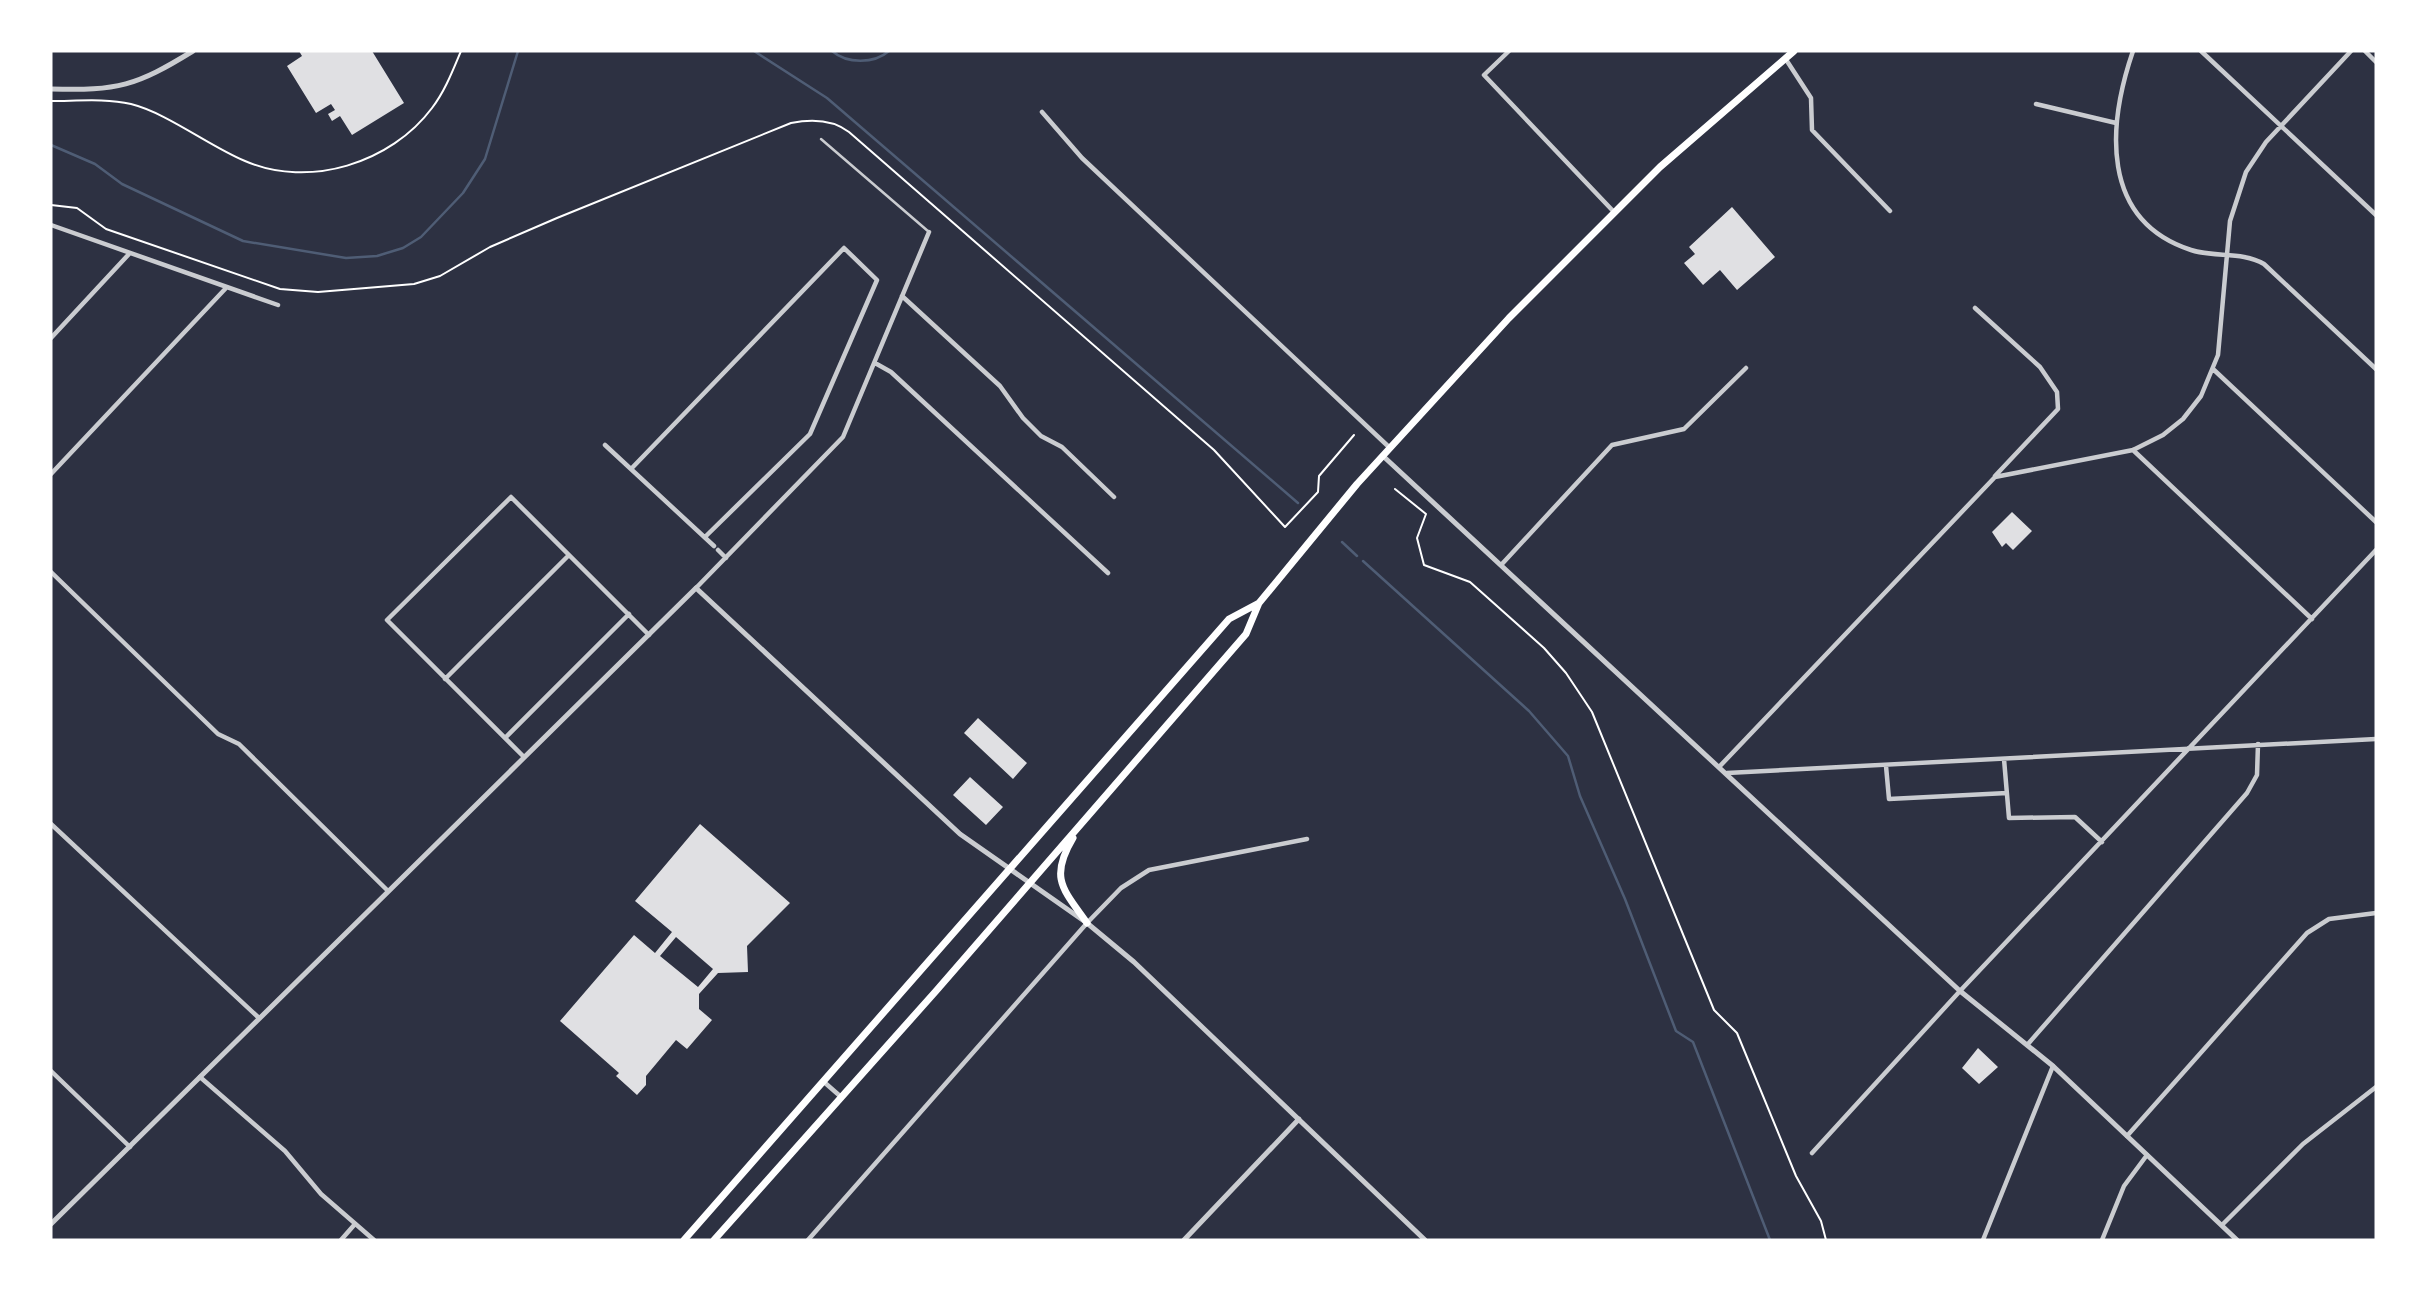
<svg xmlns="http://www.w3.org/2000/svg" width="2427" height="1291" viewBox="0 0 2427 1291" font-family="Quicksand,sans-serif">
<rect width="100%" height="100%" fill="#2d3142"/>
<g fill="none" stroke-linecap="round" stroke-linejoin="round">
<path stroke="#4f5d75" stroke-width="2.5" d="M754,51L827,98L1298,503
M832,51C847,64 874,64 889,51
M51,145L95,164L122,184L243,241L346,258L377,256L403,248L421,237L463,193L485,159L518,51
M1342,542L1357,556
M1363,561L1529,711L1568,756L1580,796L1625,899L1676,1031L1693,1042L1770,1240"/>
</g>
<path fill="#e0e0e3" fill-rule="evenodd" d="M299,51H372L404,103L352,135L340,116L332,121L328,114L335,110L331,104L316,113L287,66L302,56Z
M1732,207L1775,257L1737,290L1720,270L1703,285L1684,263L1695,254L1689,247Z
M2012,512L2032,531L2013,550L2006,543L2002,547L1992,532Z
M978,718L1027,763L1013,779L964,733Z
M970,777L1003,807L986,825L953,795Z
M700,824L790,903L747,946L748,972L718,973L699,994V1009L712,1020L687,1049L676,1040L646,1076V1085L637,1095L616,1076L619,1073L560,1021L634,935L655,953L672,932L635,901ZM676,937L713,969L698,987L660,956Z
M1978,1048L1998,1067L1979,1084L1962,1068Z"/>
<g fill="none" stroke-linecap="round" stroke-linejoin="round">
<path stroke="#fff" stroke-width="2" d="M51,101C76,101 106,98 131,104C167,113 209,146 245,161C309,189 391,163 432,108C445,91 453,70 461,51
M51,205L77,208L106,229L280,289L318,292L414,284L440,276L490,247L557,218L791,123C811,119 832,119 849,132L1214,450L1285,527L1318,492L1319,476L1354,435
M1395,489L1426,514L1417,538L1424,565L1470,582L1544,648L1566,673L1592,712L1714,1010L1737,1033L1796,1176L1821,1221L1826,1240"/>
<path stroke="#caccd0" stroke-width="2.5" d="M821,139L929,232"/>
<path stroke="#caccd0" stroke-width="4.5" d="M1509,51L1484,75L1614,212
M2133,51C2108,124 2099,220 2191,250C2215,258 2242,251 2264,264L2376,369
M2201,51L2376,215
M2365,51L2376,62
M1785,58L1811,98L1812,130L1890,211
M2036,104L2116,123
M1042,112L1082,158L1390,448
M51,225L278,305
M902,296L1000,386L1023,418L1041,436L1062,447L1114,497
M1975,308L2040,367L2057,392L2058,409L1995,476
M51,338L129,254
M875,363L891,372L1108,573
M2213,369L2376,522
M605,445L714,546
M2133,450L2312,619
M631,469L844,248L877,280L810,434L705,537
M51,474L226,288
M718,550L726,558
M1502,564L1612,445L1684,429L1746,368
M51,572L218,734L239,744L387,890
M696,588L843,437L929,232
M445,679L569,555
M505,738L629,614
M524,757L387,620L511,497L649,635
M2004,759L2009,818L2075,817L2102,842
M1720,766L1995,477L2133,450L2163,435L2183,419L2201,396L2218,355L2230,221L2246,172L2266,142L2351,51
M1886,766L1889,799L2007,793
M1727,773L2376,739
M51,824L259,1018
M2028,1044L2247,793L2257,775L2258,744
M51,1071L130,1147
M200,1077L285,1151L321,1194L374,1240
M824,1082L840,1096
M2127,1136L2307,933L2329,919L2376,913
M1812,1153L1960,991L2376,550
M2222,1225L2303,1144L2376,1087
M341,1240L355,1224
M808,1240L1087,923L1121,888L1149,870L1307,839
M1983,1240L2053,1066
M2102,1240L2124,1186L2147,1155"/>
<path stroke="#caccd0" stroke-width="5" d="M51,89C118,91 136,86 193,51
M1383,456L1960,991L2053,1066L2237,1240
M51,1224L696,588L960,834L1087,923L1134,962L1425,1240
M1184,1240L1299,1119"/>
<path stroke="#fff" stroke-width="7" d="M1073,838C1049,878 1063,889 1087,923
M684,1240L1229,619L1259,603
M714,1240L936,991L1246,634L1259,603L1357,484L1509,318L1660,167L1794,51"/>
</g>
<rect width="2427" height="1291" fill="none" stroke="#ffffff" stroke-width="105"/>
</svg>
